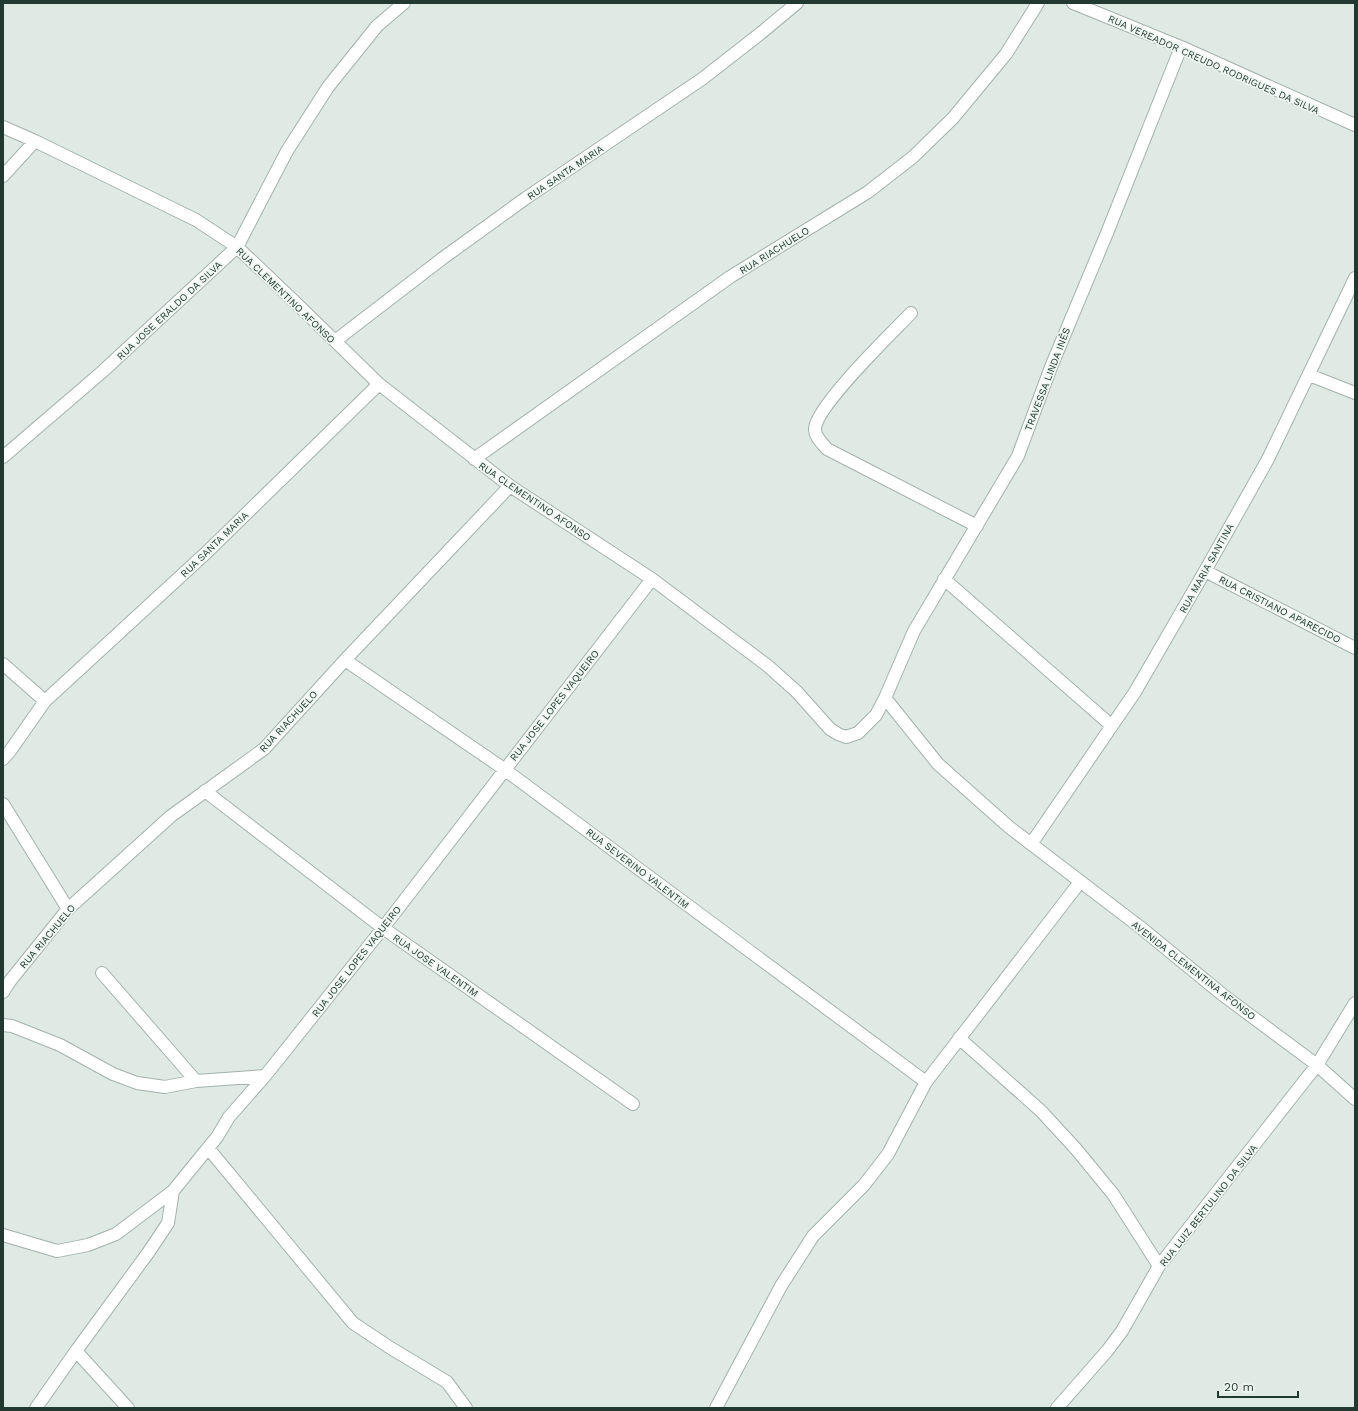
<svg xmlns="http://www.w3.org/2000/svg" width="1358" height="1411" viewBox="0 0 1358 1411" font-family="'Work Sans',sans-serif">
<rect width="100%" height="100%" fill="#e0eae5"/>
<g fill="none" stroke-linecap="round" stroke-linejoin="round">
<g stroke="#a3b1ac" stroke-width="14">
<path id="minor" d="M1073,3L1181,47L1355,125
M3,127L35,141L196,220L237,247L295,302L379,384L510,486L652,579L768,666L797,692L830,729L838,734L846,737L858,733L876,715L885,698L914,631L1018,456L1051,367L1107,233L1181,47
M3,176L35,141
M911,313C892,333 818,404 815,428C814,436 822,443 827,449L977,526
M335,341L443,258L526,198L702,79L761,33L797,3
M1309,375L1355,393
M3,457L102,372L237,247L287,151L328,87L377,26L404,3
M474,459L730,277L868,192L913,157L953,118L1006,54L1038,3
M1205,571L1355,648
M944,579L1112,726
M345,660L504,769L926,1082
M3,664L45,701
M885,698L938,764L1009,827L1140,927L1223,995L1317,1065L1355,1099
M3,759L10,751L45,701L207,552L379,384
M205,791L383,928L633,1104
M3,804L68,909
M1031,844L1135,692L1205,571L1268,459L1355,278
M102,973L196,1081
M3,992L10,981L68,909L171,816L264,749L345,660L510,486
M3,1025L12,1026L60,1045L113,1074L137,1083L165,1087L196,1081L265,1076
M959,1038L1041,1111L1076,1149L1113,1194L1159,1266
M208,1148L353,1323L389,1347L447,1382L466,1408
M3,1235L57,1251L88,1245L116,1234L173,1191L217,1137L229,1117L265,1076L383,928L652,579
M36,1408L76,1351
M128,1408L76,1351L148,1253L168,1223L173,1191
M716,1408L781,1286L813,1236L864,1185L888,1154L926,1082L1080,882
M1057,1408L1107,1351L1122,1331L1159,1266L1317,1065L1355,1003"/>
</g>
<use href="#minor" stroke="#fff" stroke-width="12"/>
</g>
<g text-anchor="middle" stroke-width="3.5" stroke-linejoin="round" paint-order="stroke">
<g font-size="10" fill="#223932" stroke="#f0f7f3">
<text transform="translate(1214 64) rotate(24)" y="4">RUA VEREADOR CREUDO RODRIGUES DA SILVA</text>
<text transform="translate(565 172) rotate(-34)" y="4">RUA SANTA MARIA</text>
<text transform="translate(774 250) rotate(-32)" y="4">RUA RIACHUELO</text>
<text transform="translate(286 295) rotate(44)" y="4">RUA CLEMENTINO AFONSO</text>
<text transform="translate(169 310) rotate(-43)" y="4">RUA JOSE ERALDO DA SILVA</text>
<text transform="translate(1047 379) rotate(-69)" y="4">TRAVESSA LINDA INÊS</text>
<text transform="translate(535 501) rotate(34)" y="4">RUA CLEMENTINO AFONSO</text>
<text transform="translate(214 544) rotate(-44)" y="4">RUA SANTA MARIA</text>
<text transform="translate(1206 568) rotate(-61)" y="4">RUA MARIA SANTINA</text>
<text transform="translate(1280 609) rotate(27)" y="4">RUA CRISTIANO APARECIDO</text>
<text transform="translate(554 705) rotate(-52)" y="4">RUA JOSE LOPES VAQUEIRO</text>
<text transform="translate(288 721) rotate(-47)" y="4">RUA RIACHUELO</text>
<text transform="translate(638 868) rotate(37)" y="4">RUA SEVERINO VALENTIM</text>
<text transform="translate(47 936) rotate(-50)" y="4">RUA RIACHUELO</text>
<text transform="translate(356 961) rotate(-52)" y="4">RUA JOSE LOPES VAQUEIRO</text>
<text transform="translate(436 965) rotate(35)" y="4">RUA JOSE VALENTIM</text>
<text transform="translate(1194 970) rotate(38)" y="4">AVENIDA CLEMENTINA AFONSO</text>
<text transform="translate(1208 1205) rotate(-52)" y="4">RUA LUIZ BERTULINO DA SILVA</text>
</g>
</g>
<rect width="1358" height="1411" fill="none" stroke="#223932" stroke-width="8"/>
<path d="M1218 1391v6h80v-6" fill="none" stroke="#223932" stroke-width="2"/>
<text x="1224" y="1391" font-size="12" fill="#223932" stroke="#f0f7f3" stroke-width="3" paint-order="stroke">20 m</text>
</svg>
